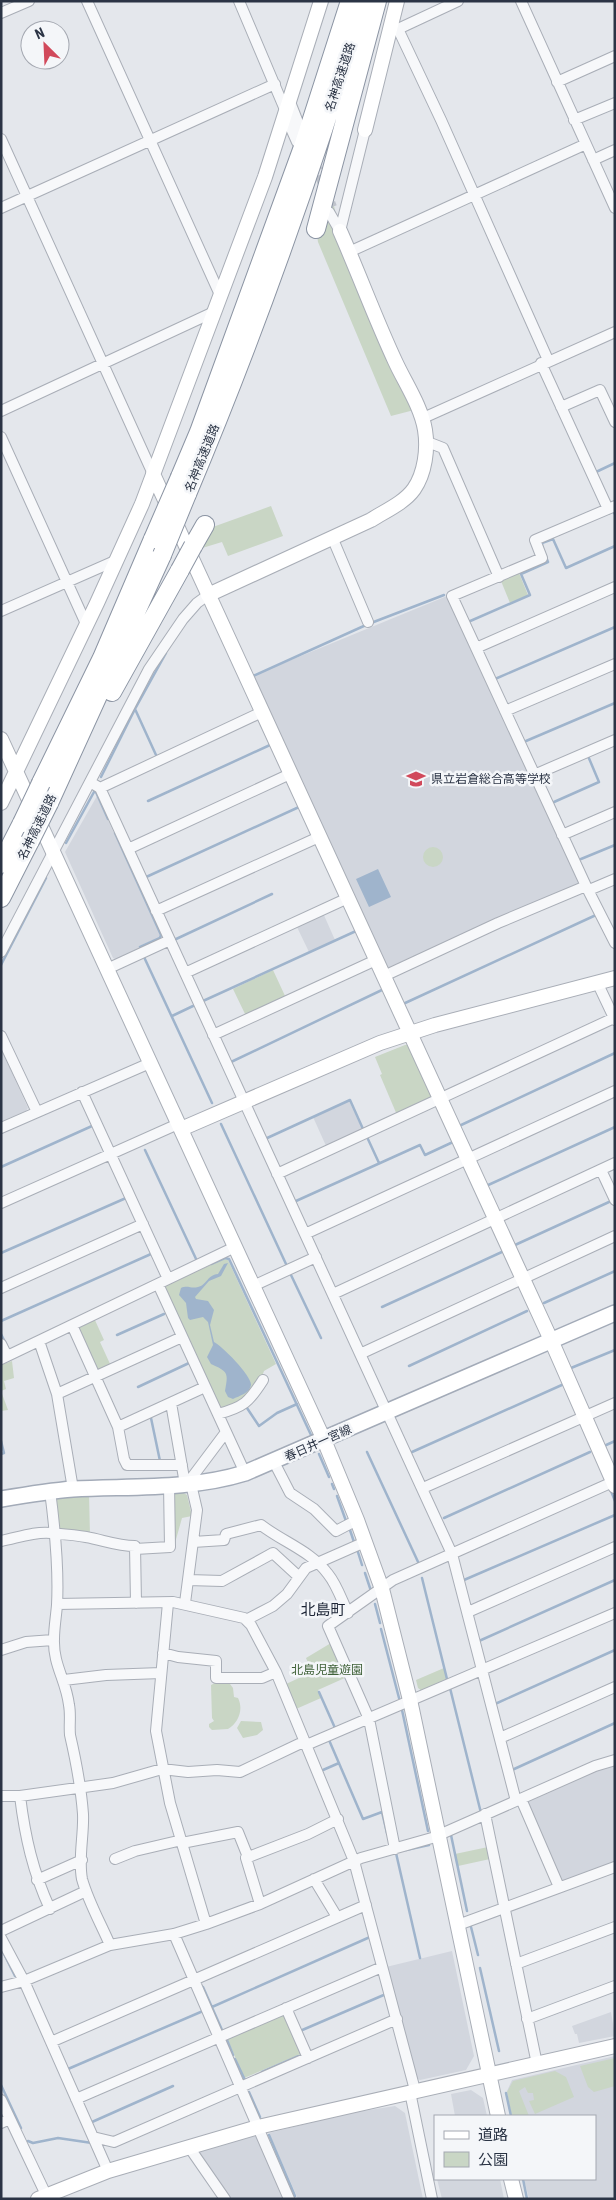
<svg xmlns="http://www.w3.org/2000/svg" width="616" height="2200" viewBox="0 0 616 2200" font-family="'Roboto Condensed','Noto Sans JP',sans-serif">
<rect width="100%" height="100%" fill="#e4e7ec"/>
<path fill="#d2d6de" d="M447,596L580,883V885L388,970L252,676Z
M97,796L160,934V937L139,946L140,949L117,960L113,958L65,852Z
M323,913L335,940L309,952L296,925Z
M1,1049L28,1108L26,1111L1,1122Z
M349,1101L363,1131L327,1148L313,1117Z
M615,1764V1866L564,1885L559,1881L527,1800L597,1769Z
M452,1951L474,2056L466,2070L420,2080L416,2078L386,1967Z
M611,2012L615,2036L579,2043L577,2034H575L572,2026Z
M615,2056V2199H529L524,2179H595V2116H512L507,2091L512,2080Z
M471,2090L483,2098L487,2116H455L451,2094Z
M395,2106L405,2113L423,2199H298L269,2133L350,2113Z
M255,2136L259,2137L286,2199H228L197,2154L199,2151Z
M437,2179H500L504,2199H442Z"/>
<path fill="#c9d6c5" d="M329,185L340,231L418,409L391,416L318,242L316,229Z
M271,506L283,536L228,556L222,542L199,549L210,528Z
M519,573L528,595L510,603L501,581Z
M423 857a10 10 0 1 1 20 0a10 10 0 1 1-20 0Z
M273,970L286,998L246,1016L233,989Z
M405,1045H410L432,1095L431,1100L397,1115L380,1075L382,1074L375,1057Z
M225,1259L228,1260L276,1364L264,1371C256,1396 241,1402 219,1411L163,1288L164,1285Z
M94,1318L104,1340L100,1342L111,1366L101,1371L97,1369L77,1327Z
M12,1361L14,1378L4,1381L6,1389L1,1391L8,1410L1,1411V1365Z
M182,1492L187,1495L192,1516L182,1518L175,1543L173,1493Z
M89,1493L90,1536L57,1532L53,1496Z
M331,1643L347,1677L318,1690L321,1698L296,1709L286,1684L312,1672L306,1658Z
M444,1668L447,1680L422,1691L418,1688L416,1680Z
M215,1683L230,1684L233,1688L234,1697L238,1698C244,1710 238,1723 228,1729L212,1730L209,1727V1724L214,1721L212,1718L211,1685Z
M241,1721L261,1722L263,1730L257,1735L243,1738L237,1728Z
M488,1847L490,1859L458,1866L455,1854Z
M283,2013L301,2054L244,2078L227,2038Z
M615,2058V2086L594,2092L588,2087L580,2066Z
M555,2071L566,2077L574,2097L535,2114L529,2101L534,2100L533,2093H528L525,2087L519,2091L529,2116H512L507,2092L513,2081Z"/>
<path fill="#9fb4cc" d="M378,869L391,897L369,907L356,879Z
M228,1263L221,1276L209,1281L195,1297L196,1299L208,1301L214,1310L210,1325L214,1342C222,1346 252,1376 251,1385C250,1393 239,1396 233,1399L228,1397L225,1391C228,1373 229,1372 211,1364L207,1357L213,1345L208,1322L203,1317L190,1320L188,1318L186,1303L179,1295L181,1288C188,1285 191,1289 198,1287C207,1285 207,1275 218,1274L224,1264Z"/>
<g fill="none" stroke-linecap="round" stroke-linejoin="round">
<path stroke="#9fb4cc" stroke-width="2.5" d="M596,472L615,463
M614,513L615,514
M542,547V543L553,539L566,568L615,546
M468,622L530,595L521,574L548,562L546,557
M371,623L444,595
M251,677L366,625
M495,679L615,627
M135,709L156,755
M526,741L615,703
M101,777L135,709L166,653
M148,801L270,745
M554,802L599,782L588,756
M115,833L161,935L160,938L140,947
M66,843L94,792H96L108,819
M581,859L615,845
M144,878L299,807
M174,940L272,894
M146,956L144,957L212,1103
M1,965L46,878
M203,1001L356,931
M403,1004L596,915
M172,1016L193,1006
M231,1062L384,989
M221,1124L286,1264
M459,1126L615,1053
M367,1137L379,1163
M265,1139L350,1100L363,1129
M145,1150L197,1261
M1,1167L92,1126
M486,1186L615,1127
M296,1201L420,1145L425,1155L453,1142
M515,1245L609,1202
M1,1253L126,1198
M211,1264L225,1258L229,1259L311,1435
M291,1275L321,1338
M544,1303L615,1271
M382,1307L504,1251
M1,1321L151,1254
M1,1334L6,1344
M117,1335L164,1314
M409,1366L527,1311
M571,1368L615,1350
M138,1387L189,1363
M247,1408L259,1426L277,1413L297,1404
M151,1418L160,1461
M1,1441L4,1453L1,1454
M604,1446L615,1441
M367,1452L419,1564
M412,1452L564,1384
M319,1454L329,1477
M332,1484L334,1489
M611,1491L615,1501
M337,1496L346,1521
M444,1518L590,1452
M350,1530L354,1542
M357,1549L362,1565
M365,1573L371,1591
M422,1578L447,1679
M464,1580L615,1515
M375,1604L380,1623
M381,1629L399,1698
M479,1641L615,1580
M450,1688L481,1813
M319,1692L335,1728
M495,1704L615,1650
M402,1710L428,1831
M329,1740L363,1819L382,1812L387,1833
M323,1770L339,1763
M512,1770L615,1723
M451,1835L467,1911
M406,1850L429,1845
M396,1853L420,1958
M471,1927L478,1955
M2,1950L15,1976
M480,1968L499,2051
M203,1987L222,2030
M212,2007L370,1937
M300,2031L386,1994
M227,2040L233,2055
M235,2059L245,2080
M68,2069L203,2011
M262,2072L301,2055V2051
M1,2085L21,2128
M249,2092L260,2117
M506,2093L511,2116
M92,2122L173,2086
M269,2135L295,2196
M28,2141L33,2143L58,2138L92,2143
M523,2179L527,2199"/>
<path stroke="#bfc3cb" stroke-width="10" stroke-dasharray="10 5" stroke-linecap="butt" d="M314,161L332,207"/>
<g stroke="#a9aeb7" stroke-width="12">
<path id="street" d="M87,1L221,297
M239,1L286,112
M521,1L615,208
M1,13L29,1
M391,26L398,29L441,120L548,360
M398,29L458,1
M557,82L615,56
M290,102L301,130
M285,115L297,142
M574,120L615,103
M1,139L153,474
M593,160L615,150
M1,208L275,84
M329,212L340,231
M340,231L365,130
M349,252L586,144
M541,363L608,509
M561,407L600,390L615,422
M1,411L216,311
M421,419L615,332
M1,437L87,626
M425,441L443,448L499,577
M615,506L535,540L542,558L452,596L586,886L615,943
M332,537L368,622
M1,611L117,560
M476,648L615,587
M505,711L615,664
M534,775L615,740
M90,782L100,788L452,1554L516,1801
M100,788L262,712
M562,835L615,812
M128,849L290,774
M589,890L615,879
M156,911L319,837
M1,952L149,669L183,619L197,603L208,595
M107,969L170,940
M185,973L348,898
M384,976L498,923L586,886
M597,982L615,1020
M213,1035L376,960
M1,1036L37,1112
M82,1092L168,1279
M1,1128L150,1063
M601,1170L615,1200
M277,1174L614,1018
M1,1203L178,1124
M305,1234L615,1091
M158,1284L245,1473
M253,1286L316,1257
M1,1288L143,1224
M333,1294L615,1163
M72,1325L118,1427L124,1459L127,1465H182
M39,1341L57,1394
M1,1344L7,1356
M360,1354L615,1236
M1,1359L235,1247
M171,1403L185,1484
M218,1414C244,1407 249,1402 263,1380
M118,1427L205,1387
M274,1462L290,1493L314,1509L336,1531L357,1520
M187,1484L226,1432
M423,1488L615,1403
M73,1489L57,1394L182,1337
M50,1491C55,1529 59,1567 57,1605C56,1617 54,1628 54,1639C53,1665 66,1680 69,1705C71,1715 69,1725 70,1735C76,1761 81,1787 83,1814C84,1835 78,1859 82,1879C88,1901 101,1924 110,1945
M1,1541C17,1538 35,1531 51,1533C62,1534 75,1535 86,1537C103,1540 117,1546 135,1546L136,1603
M193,1542L224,1540L226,1534L261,1525C283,1542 311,1551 328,1574C337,1585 342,1601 348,1613
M135,1549L170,1547L169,1485
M188,1580L222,1581L273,1553L298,1576
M168,1603L156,1731L170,1803L206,1924
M185,1603L197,1510L191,1484
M57,1604L173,1602L244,1618L251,1625L276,1672L354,1861L415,2090
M468,1612L615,1547
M246,1620L273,1606L287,1594L306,1568L365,1542
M1,1650L26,1642L53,1640
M163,1653L178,1657L216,1661V1678H262L276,1672
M64,1680L106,1675L161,1673
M500,1738L615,1687
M1,1796H20L113,1783L162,1769L188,1772L217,1770L240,1772L299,1744L311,1743L615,1613
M20,1796C25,1837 33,1872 50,1909
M521,1799L559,1887
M485,1814L537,2064
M439,1835L595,1766L615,1760
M182,1843L238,1832L248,1857
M395,1849L369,1719L328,1626L393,1580L615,1481
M115,1859L135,1851L182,1840
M314,1879L337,1917
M37,1880L82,1860
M260,1904L246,1858L308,1834L338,1819
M458,1925L615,1867
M1,1931L86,1891
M174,1934L289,2199
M1,1938L24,1981L108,2171
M516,1964L615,1927
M1,1987L24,1981L110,1945L174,1934L206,1924L260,1904L361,1858L439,1836
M286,2008L308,2058
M527,2019L615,1986
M51,2042L366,1905
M410,2092L432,2199
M76,2099L382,1967
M1,2100L48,2199
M1,2123L10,2119
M93,2137L114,2142L397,2019
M189,2147L225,2199"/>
</g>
<g stroke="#a9aeb7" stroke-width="16">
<path id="secondary" d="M365,130L397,1
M153,474L551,1340L615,1486
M208,595L371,520C385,511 404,503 414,489C425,473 428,449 425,430C421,406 405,383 395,361C375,318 359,274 340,231
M1,739L324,1440L357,1520L382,1589L410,1700L498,2116
M1,803L97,603L142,504L265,177L321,1
M181,1129L380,1043L435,1025L615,978
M511,2179L516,2199
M38,2199L108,2171L258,2127L615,2046"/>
</g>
<g stroke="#a3abb8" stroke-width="18">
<path id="primary" d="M1,1499C25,1495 49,1491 73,1489C131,1486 190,1490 245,1473L615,1313"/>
</g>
<g stroke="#8b94a3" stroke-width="20">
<path id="highway" d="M316,229L377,1
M180,477L199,432L303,147L350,1
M187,494C255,333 313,168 364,1
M193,546L205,525
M112,692L180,570
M41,783L102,658L153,539
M49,803L162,555
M1,864L22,823
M1,898L30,841"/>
</g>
<use href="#street" stroke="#f7f8fa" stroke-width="10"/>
<use href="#secondary" stroke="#fff" stroke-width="14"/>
<use href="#primary" stroke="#fff" stroke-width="15"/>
<use href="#highway" stroke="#fff" stroke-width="18"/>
<g stroke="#8b94a3" stroke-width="20" stroke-linecap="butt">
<path id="highway-bridge" d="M153,539L180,477
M162,555L187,494
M180,570L193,546
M22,823L41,783
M30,841L49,803"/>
</g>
<use href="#highway-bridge" stroke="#fff" stroke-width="18"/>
</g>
<defs>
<g id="school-bare" transform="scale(1.5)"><path d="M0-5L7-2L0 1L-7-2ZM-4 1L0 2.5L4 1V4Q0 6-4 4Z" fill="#d1495b" stroke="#f4f6f9" stroke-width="2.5" paint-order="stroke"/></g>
</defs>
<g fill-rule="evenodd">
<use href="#school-bare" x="416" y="779"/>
</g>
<g text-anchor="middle" stroke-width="5" stroke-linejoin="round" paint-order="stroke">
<g font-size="12" fill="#2b3445" stroke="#f4f6f9">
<text transform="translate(340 77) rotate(-72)" y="4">名神高速道路</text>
<text transform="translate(202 458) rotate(-68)" y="4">名神高速道路</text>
<text transform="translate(37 827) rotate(-64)" y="4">名神高速道路</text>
<text transform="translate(318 1443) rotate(-24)" y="4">春日井一宮線</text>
</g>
<g font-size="12" fill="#2b3445" stroke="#f4f6f9" text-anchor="start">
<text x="431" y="783">県立岩倉総合高等学校</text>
</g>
<g font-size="12" fill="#3f6138" stroke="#f4f6f9">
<text x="327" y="1674">北島児童遊園</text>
</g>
<g font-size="15" fill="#1d2536" stroke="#f4f6f9">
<text x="323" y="1615">北島町</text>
</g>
</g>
<rect width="616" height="2200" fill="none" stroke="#2b3445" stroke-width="5"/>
<rect x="434" y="2115" width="162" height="65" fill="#f4f6f9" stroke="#a4a8b1"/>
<rect x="444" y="2131" width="25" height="8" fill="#ffffff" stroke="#a4a8b1"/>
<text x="478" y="2140" font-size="15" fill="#2b3445">道路</text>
<rect x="444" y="2152" width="25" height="15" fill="#c9d6c5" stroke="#a4a8b1"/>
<text x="478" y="2165" font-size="15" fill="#2b3445">公園</text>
<g transform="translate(45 45) rotate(336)"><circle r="24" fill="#f4f6f9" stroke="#a4a8b1"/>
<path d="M0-4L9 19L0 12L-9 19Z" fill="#d1495b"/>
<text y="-8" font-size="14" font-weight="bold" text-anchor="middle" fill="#2b3445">N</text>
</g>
</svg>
